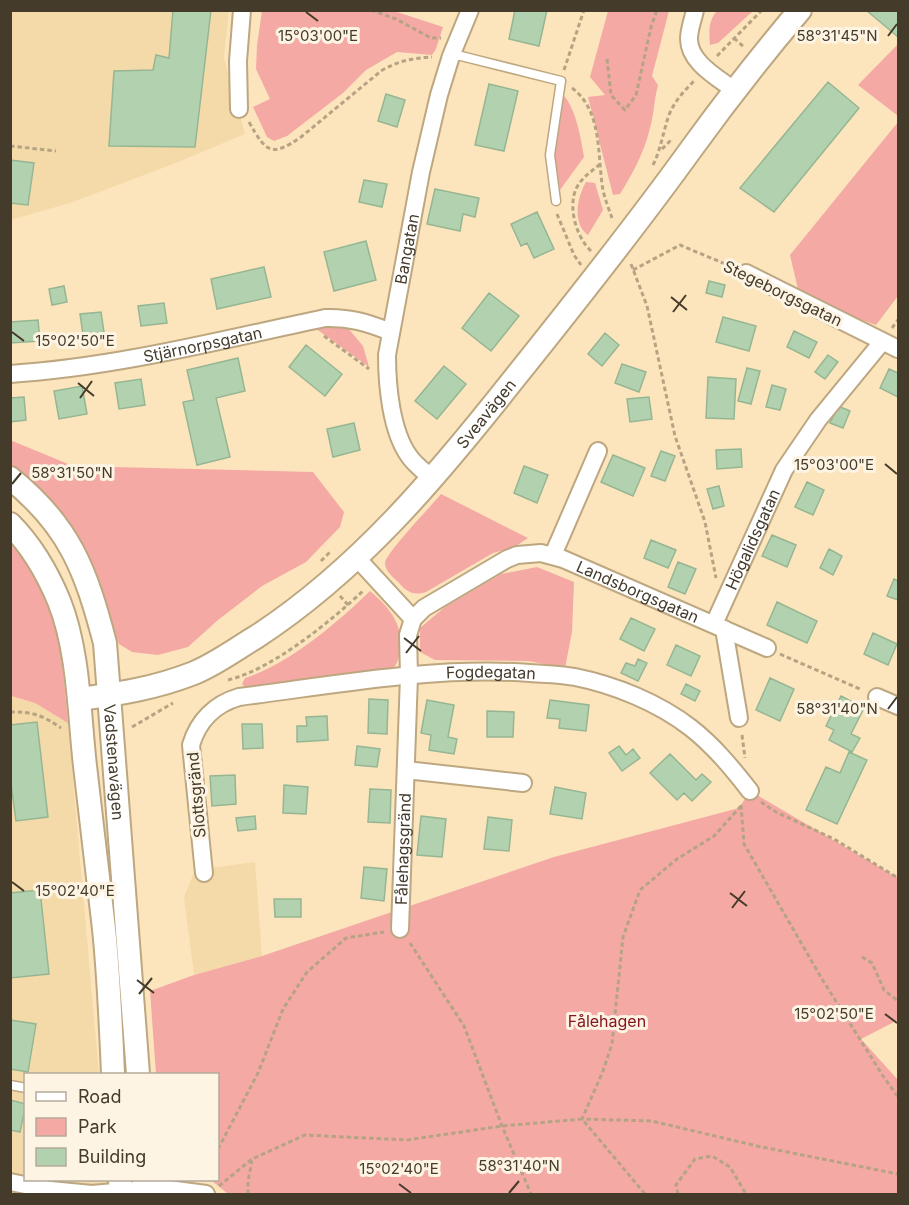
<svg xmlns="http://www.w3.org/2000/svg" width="909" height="1205" viewBox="0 0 909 1205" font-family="Inter,sans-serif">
<rect width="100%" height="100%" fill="#fce5bc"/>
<path fill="#f5daa9" d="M11,11H229L224,58L245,134L173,164L73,202L11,220Z
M10,696L35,703L68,723L99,1074H26V1180H108V1194H11Z
M255,862L262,956L194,975L184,897L195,870Z"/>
<path fill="#f4a9a5" d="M718,10H753V11L718,43L710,45C709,33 708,19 718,10Z
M262,11H394L443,27L436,49L432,55L397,52L366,70L343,93L287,136L274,141L267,137L253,107L270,99L256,69L257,45Z
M608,11H669L652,76L658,85C654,100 654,114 650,128C644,153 633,173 620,194L613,195L588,97L605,95L590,77Z
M898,44V116L858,85Z
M560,92C575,103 581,138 584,157L560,190L554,150Z
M898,122V296L876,325L859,319L798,289L790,255Z
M586,182L595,183L603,210L588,235C572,224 577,197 586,182Z
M332,326L348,328L363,346L369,367L315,328Z
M10,440L73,466L313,472L344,512L340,527L306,562L262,586L218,620L188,647L158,655L132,652L119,644L90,561L11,467Z
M441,494L528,538L513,548L493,553L426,592C413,596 407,592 398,582C393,577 385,571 385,563C385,554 432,505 441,494Z
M10,543C17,552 25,560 31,569C61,617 63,669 68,723L35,703L11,696Z
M537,567L574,582L572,632L565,668L528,661L435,660L420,652V628L445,607L501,574Z
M370,591C390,608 404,625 400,651C399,660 396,666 390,672L247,689L242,684L245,678C289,664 337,623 370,591Z
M750,791L898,878V1020L861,1039L898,1080V1194H228L211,1180H218V1074H156L150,991L194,975L262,956L554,857L739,808Z"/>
<path fill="#b2d2af" stroke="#96b693" stroke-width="1.5" d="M173,10H211L195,147L109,146L114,71L153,70L156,55L169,58Z
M515,10H547L539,46L509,39Z
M866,10H898V37Z
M828,82L859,108L774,212L740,188Z
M489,84L518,91L504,151L475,145Z
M386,94L405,100L397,127L378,121Z
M10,160L34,163L28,205L10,203Z
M364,180L387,184L382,207L359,202Z
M435,189L479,198L475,217L463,214L460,231L427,224Z
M537,212L554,249L534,258L527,243L521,246L511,224Z
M366,241L376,280L334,291L324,252Z
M264,267L271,297L217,309L211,279Z
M709,281L725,285L722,297L706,293Z
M64,286L67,302L52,305L49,289Z
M489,293L519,316L491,351L462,328Z
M164,303L167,323L141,326L138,306Z
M101,312L104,332L83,335L80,314Z
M723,317L756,326L749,351L716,342Z
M38,320L40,341L10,343V322Z
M794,331L817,342L809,358L787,347Z
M605,333L619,345L602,366L588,354Z
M306,345L342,374L325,396L289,367Z
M828,355L838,362L825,379L815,372Z
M238,358L245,391L216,398L230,457L197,465L183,402L194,400L187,370Z
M622,364L646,372L639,392L615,383Z
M444,366L466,384L437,419L415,401Z
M747,368L760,371L751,404L738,401Z
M889,369L898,373V397L880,388Z
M708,377L736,379L734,419L706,418Z
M141,379L145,405L119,409L115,383Z
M772,385L786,389L780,410L766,407Z
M82,386L87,414L59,419L54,391Z
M24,397L26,420L10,422V398Z
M649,397L652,419L630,422L627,399Z
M838,406L850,411L843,428L830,423Z
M354,423L360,450L333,457L327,429Z
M741,449L742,467L717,469L716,450Z
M661,451L675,456L665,481L651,476Z
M613,455L645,468L633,496L601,482Z
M524,466L548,475L537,503L514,493Z
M807,482L824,490L813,515L795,507Z
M719,486L724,506L713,509L707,489Z
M772,535L796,545L787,567L762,556Z
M651,540L676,550L668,568L644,558Z
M829,549L842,556L833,575L820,568Z
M678,562L696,569L685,594L668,587Z
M894,579L898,581V600L887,596Z
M777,602L817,621L807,643L767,625Z
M631,618L655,629L644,651L620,639Z
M873,633L897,644L888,665L864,654Z
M676,645L700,656L691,676L667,665Z
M638,659L647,663L638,681L621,673L626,663L635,666Z
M770,678L794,689L780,721L756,710Z
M686,684L700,691L695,701L681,694Z
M841,696L864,708L851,734L860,738L852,752L829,740L834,730L826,726Z
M369,699L388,700L387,734L368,733Z
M427,700L454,705L448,737L457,739L454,754L429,750L431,735L421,733Z
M550,700L589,705L586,731L559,728L560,719L547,718Z
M487,711L514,712L513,737H487Z
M327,716L328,740L297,742V726H307L306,717Z
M37,722L48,817L16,821L10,776V725Z
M242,724H262L263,748L243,749Z
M357,746L380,749L377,767L355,765Z
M619,746L626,755L633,749L640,758L622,771L609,753Z
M849,752L867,760L837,824L806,810L826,767L840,773Z
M670,754L696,780L702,774L711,782L692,801L684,793L677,800L650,773Z
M235,775L236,804L212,806L210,776Z
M284,785L308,787L306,814L283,813Z
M555,787L586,793L582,819L550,814Z
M370,789L391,790L390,823L368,822Z
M255,816L256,829L238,831L236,818Z
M421,816L446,819L442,857L417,855Z
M488,817L512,820L509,851L484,849Z
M364,867L387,869L384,901L361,898Z
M40,890L49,974L10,978V893Z
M274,899H301V917H275Z
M10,1020L36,1024L28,1072L10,1069Z
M10,1100L26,1104L20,1132L10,1130Z"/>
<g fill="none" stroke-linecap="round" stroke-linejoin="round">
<g stroke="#bda780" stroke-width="11">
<path id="lane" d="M451,56H461L561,81L550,155L556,201
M10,1085L26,1088"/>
</g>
<g stroke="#bda780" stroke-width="20">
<g id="street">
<path d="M695,10C693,20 689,29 689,39C689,63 719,78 735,91"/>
<path d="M239,109L238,61L242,10"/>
<path d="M746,273L898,349"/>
<path id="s1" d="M10,374C117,367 221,340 325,318C350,317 368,323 391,332"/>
<path id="s2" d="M433,479C425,472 415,465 409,456C391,431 387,385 387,355L421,172L439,95L451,56L470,10"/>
<path d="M553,555L598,451"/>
<path d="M356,557L413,619"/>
<path id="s3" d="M714,624L784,470L818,420L882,342"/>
<path d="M724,629L739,718"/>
<path d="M877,697L898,706"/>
<path d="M406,770L523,783"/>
<path id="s4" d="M204,873L191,745C198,721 215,704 239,697C334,685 433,666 530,673C544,674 560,674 575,677C615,685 659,703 691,728C714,746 732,768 750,791"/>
<path id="s5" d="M400,929L409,676L408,635L413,619L424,608L507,559L517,555L541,553L563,559L767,648"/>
<path d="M10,1182L50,1190L92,1194L160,1188L206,1194"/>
</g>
</g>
<g stroke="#bda780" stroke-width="26">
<g id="secondary">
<path id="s6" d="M10,478C70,526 86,571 105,643L138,1074"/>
<path d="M10,524C32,546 47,572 59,601C79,651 79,713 85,766C91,821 98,875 104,929C109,977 111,1026 113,1074"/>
<path id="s7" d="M79,699C119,694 156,688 194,673C216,664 236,649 256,637C359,570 437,476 513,380C574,304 635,227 692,148C726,101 762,55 800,10"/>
<path d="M120,1180L121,1194"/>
<path d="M143,1194L144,1180"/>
</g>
</g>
<path stroke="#b5a384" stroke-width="3" stroke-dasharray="4.5 3" stroke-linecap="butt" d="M371,10L396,19L431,38H441
M734,38L744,47
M717,56L762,10
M607,59L611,95L625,110L636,95L651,27L657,10
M564,70L584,10
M572,88C603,111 597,156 603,190C605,200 609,209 612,218
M249,122C266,152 271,158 301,137L381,71C397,61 413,58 432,57
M10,146L56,151
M662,149L672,139
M653,165C661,149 663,132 669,115C674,102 684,91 694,81
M557,214L574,255L581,265
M591,251C576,237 568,207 576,189C581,178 591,172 600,164
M631,264L647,306L675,436L705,522L716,578
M633,270L680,245L730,266
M892,328L898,320
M324,336L369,369
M321,561L331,551
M340,596L348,605
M780,654L862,690
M228,680C273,669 331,621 364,590
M10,712C31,711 44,716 61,728
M132,727L173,703
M742,735L745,758
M761,802L776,812L834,839L898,878
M741,805L744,844L822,979L883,1076L898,1097
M741,806L714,836L677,859L640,890L623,937L612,1044L603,1071L582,1119L652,1121L757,1146L898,1174
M410,943L464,1026L502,1126L531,1194
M862,957L872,963L884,990L898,1001
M218,1149L258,1073L283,1009L307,972L346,938L384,932
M219,1186L252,1159L305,1135L407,1140L502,1126L582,1119L645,1194
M248,1194V1181L252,1161
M678,1194L676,1185L695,1159L712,1156L730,1167L746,1194"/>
<use href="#lane" stroke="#fff" stroke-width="8"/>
<use href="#street" stroke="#fff" stroke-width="16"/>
<use href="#secondary" stroke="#fff" stroke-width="22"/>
</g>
<path fill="none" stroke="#443b2b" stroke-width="2" d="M306,12L318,21M888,36L897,24M671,297L687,310M673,312L686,295M12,332L24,341M78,383L94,396M80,398L92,381M885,464L897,474M12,484L21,473M404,638L421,651M406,653L419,636M888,709L897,697M12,882L24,891M730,893L747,906M732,908L745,891M137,980L154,993M139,994L152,978M885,1014L897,1023M399,1184L411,1193M509,1193L519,1181"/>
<g text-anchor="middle" stroke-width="6" stroke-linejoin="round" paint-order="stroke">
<g font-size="16" fill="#443b2b" stroke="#fef4e4">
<text dy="6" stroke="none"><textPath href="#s2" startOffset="246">Bangatan</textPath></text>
<text transform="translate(783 293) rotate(26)" y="6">Stegeborgsgatan</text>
<text dy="6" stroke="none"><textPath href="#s1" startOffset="195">Stjärnorpsgatan</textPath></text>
<text dy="6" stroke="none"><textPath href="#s7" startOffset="512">Sveavägen</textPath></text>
<text dy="6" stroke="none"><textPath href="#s3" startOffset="93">Högalidsgatan</textPath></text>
<text dy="6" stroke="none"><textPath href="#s5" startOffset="562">Landsborgsgatan</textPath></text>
<text dy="6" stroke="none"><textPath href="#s4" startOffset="453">Fogdegatan</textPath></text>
<text dy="6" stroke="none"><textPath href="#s6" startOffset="314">Vadstenavägen</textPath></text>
<text transform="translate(196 795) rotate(-95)" y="6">Slottsgränd</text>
<text dy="6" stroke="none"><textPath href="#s5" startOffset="80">Fålehagsgränd</textPath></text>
</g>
<g font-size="16" fill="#851721" stroke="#fef4e4">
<text x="607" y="1027">Fålehagen</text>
</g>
</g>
<g font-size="15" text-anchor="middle" fill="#443b2b" stroke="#fef4e4" stroke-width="6" stroke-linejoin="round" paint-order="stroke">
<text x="837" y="41">58°31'45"N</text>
<text x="318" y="41">15°03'00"E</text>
<text x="75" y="346">15°02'50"E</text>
<text x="834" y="470">15°03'00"E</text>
<text x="72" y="478">58°31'50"N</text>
<text x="837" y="714">58°31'40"N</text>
<text x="75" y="896">15°02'40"E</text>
<text x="834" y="1019">15°02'50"E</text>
<text x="519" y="1171">58°31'40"N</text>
<text x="399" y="1174">15°02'40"E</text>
</g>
<rect width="909" height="1205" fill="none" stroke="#443b2b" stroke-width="24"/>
<rect x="24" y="1073" width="195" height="108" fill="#fef4e4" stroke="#b4aa9a" stroke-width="1.5"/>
<rect x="36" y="1092" width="30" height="9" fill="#ffffff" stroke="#b4aa9a" stroke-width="1.5"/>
<text x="78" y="1103" font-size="18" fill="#443b2b">Road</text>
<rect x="36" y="1118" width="30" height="18" fill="#f4a9a5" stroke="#b4aa9a" stroke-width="1.5"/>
<text x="78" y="1133" font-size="18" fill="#443b2b">Park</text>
<rect x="36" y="1148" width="30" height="18" fill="#b2d2af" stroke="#b4aa9a" stroke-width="1.5"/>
<text x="78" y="1163" font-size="18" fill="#443b2b">Building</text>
</svg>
